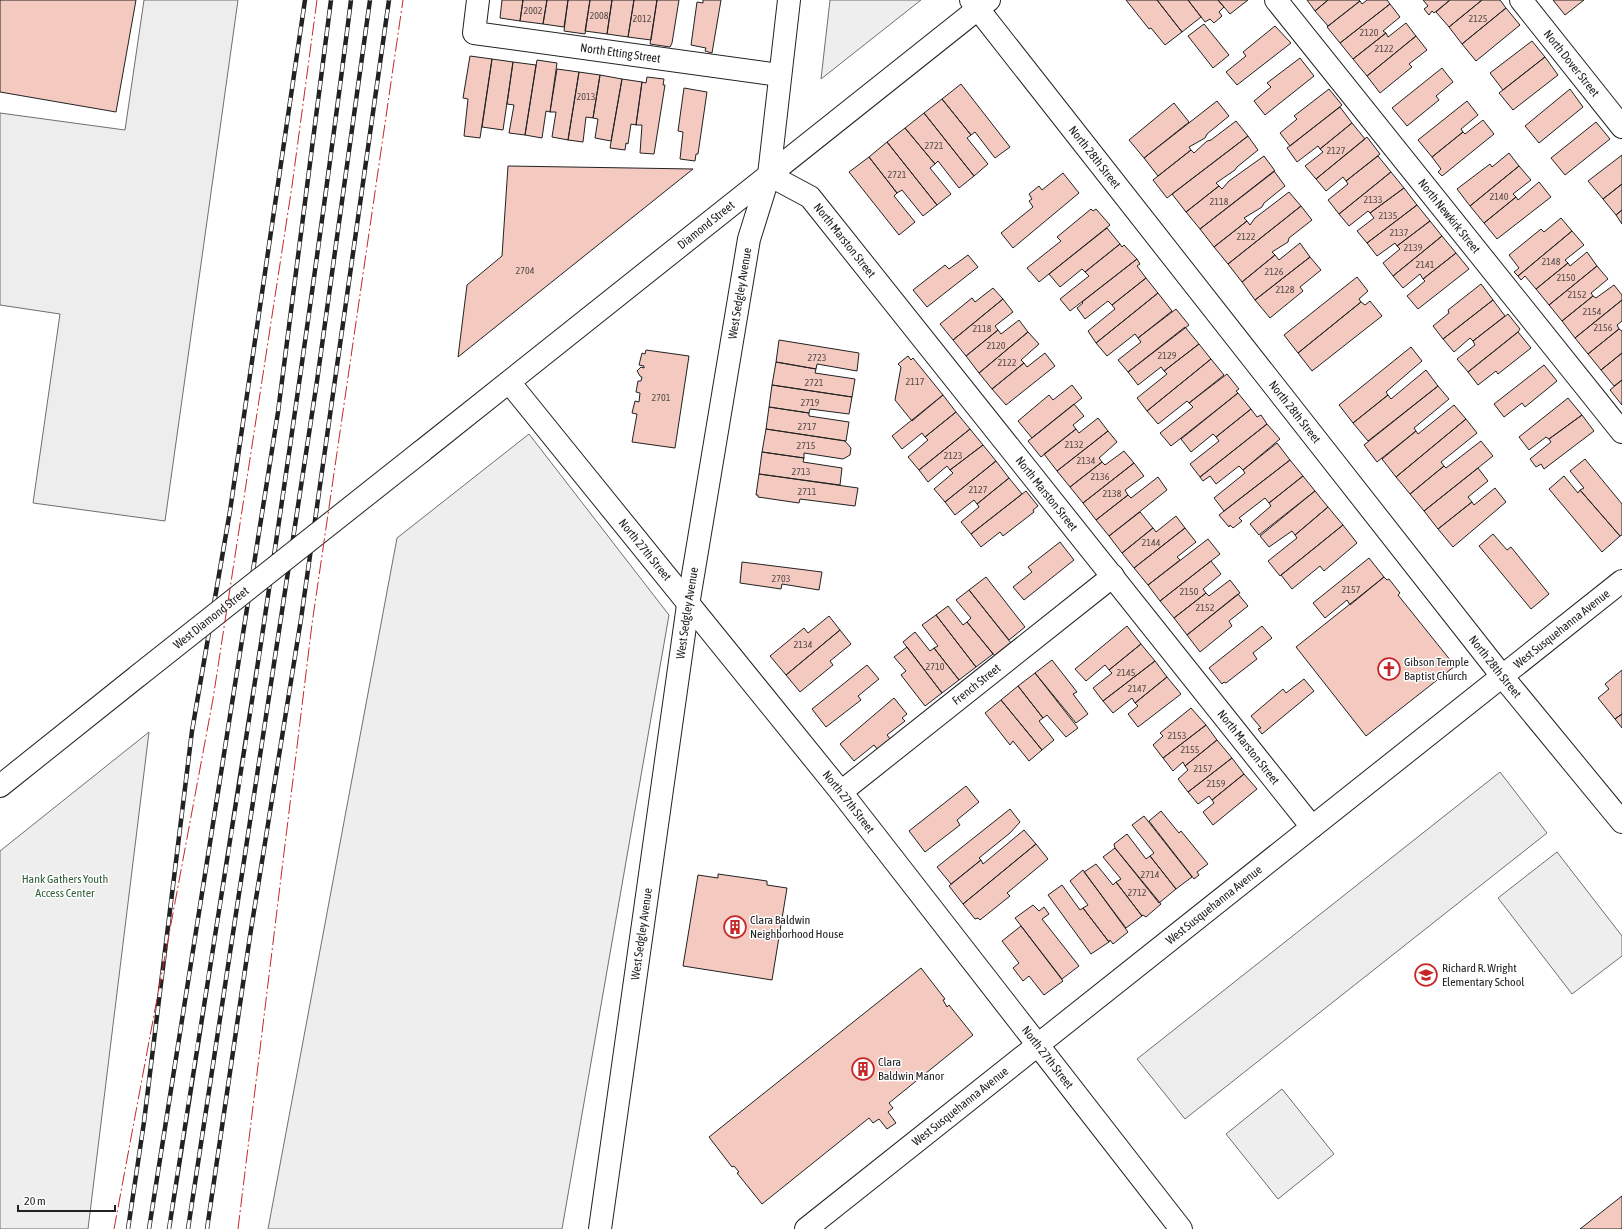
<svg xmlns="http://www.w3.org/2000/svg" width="1622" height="1229" viewBox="0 0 1622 1229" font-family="'Asap Condensed',sans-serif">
<rect width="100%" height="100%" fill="#fff"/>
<path fill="#eee" stroke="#6f6f6f" d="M830,0H921L821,79Z
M529,434L669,615L562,1229H268L397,538Z
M149,732L88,1229H0V851Z
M1557,852L1622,936V956L1572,994L1498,898Z
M1282,1089L1334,1154L1278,1199L1226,1134Z"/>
<path fill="#ededed" stroke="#6f6f6f" d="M144,0H238L165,521L33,503L60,314L0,305V113L125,130Z
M1500,772L1547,833L1185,1119L1137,1059Z"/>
<path fill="#f3c9c0" stroke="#222" d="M0,0H136L116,112L0,92Z
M502,0H523L520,21L500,18Z
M523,0H547L543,24L520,21Z
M547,0H568L564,27L543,24Z
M568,0H590L585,34L564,31Z
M590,0H612L607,34L585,31Z
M612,0H634L628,37L607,34Z
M634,0H657L651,40L628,37Z
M657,0H679L672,43L670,47L650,44Z
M703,0H721L712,53L705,51L706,48L691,45L697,2L703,3Z
M1126,0H1157L1182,32L1165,45L1151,28L1149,29Z
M1157,0H1188L1201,17L1182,32Z
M1188,0H1218L1224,7L1219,12L1222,16L1214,23L1210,19L1205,22Z
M1218,0H1248L1230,14Z
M1307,0H1328L1315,11Z
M1328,0H1359L1360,1L1328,26L1315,11Z
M1367,0H1387L1390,4L1340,43L1327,27L1360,1L1362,4Z
M1423,0H1450L1434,13L1432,11L1429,15L1424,9L1428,6Z
M1450,0H1482L1449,27L1436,12Z
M1482,0H1500L1506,8L1462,44L1449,27Z
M1553,0H1584L1565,15Z
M1390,4L1400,17L1383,31L1386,33L1353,59L1340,43Z
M1506,8L1520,25L1476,61L1462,44Z
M1406,23L1416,36L1367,76L1353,59L1386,33L1388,37Z
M1204,24L1229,55L1213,68L1188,36Z
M1275,26L1291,43L1237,85L1226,72L1246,56L1243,52Z
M1416,36L1427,50L1409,64L1412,67L1380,93L1367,76Z
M1532,41L1545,57L1503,90L1490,73Z
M470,56L492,59L480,138L464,136L468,99L463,98Z
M1545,57L1558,75L1513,110L1499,93Z
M1300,58L1314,76L1265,115L1254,101L1271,87L1267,83Z
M492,59L513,62L503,130L482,127Z
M537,60L557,63L550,112L546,111L542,138L525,135Z
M513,62L536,65L525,135L509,133L514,105L507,104Z
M1442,68L1453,82L1436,96L1439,100L1407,126L1392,108Z
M557,69L579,72L568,140L552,137L556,112H550Z
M579,72L600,75L593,118L586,117L583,142L568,140Z
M600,75L622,79L611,141L595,138L598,119L593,118Z
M647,77L664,79L663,85H665L654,154L640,153L642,125H636L642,82L646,83Z
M622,79L642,82L636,125L631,124L628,144L626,143L625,150L610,148Z
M961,84L1010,147L995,158L975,132L971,135L942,99Z
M684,88L707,92L698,154H696L695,161L680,159L683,132L678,131Z
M1329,89L1342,105L1290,146L1280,133L1297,119L1294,116Z
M1570,89L1583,107L1539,143L1525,126Z
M942,99L971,135L967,138L988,164L974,176L924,113Z
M1217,101L1229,116L1207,134L1205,138L1189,147L1191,150L1158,176L1144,158Z
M1467,101L1478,115L1461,129L1463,132L1432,157L1418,140Z
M1174,103L1189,122L1144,158L1129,140Z
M1340,107L1352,123L1320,149L1318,146L1297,162L1287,148Z
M924,113L974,176L959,188L938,161L935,164L905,128Z
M1483,120L1494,134L1442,176L1438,172L1441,169L1432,157L1463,132L1465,134Z
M1236,121L1248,136L1167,198L1153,180L1191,150L1194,153L1207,141L1211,140Z
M1596,122L1610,139L1565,175L1551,158Z
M1352,123L1365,139L1316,179L1305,166L1323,152L1320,149Z
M905,128L935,164L930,168L951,194L937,205L887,142Z
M1248,136L1258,150L1237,167L1235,170L1216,183L1219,186L1186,212L1172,194Z
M1367,137L1380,154L1346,181L1343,177L1326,191L1316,179Z
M887,142L937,205L923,216L902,190L897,193L869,157Z
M1509,153L1519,166L1470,206L1457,189L1490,164L1492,167Z
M1622,155V184L1603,199L1588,181Z
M1264,156L1275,171L1200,229L1186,212L1219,186L1222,189L1229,181Z
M1378,156L1391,172L1339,214L1328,200L1348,184L1346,181Z
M869,157L897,193L894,196L915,222L899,235L849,172Z
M508,166L693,169L458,357L467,285L502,256Z
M1519,166L1531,180L1513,194L1516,197L1484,223L1470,206Z
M1274,171L1285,186L1264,203L1262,207L1244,218L1247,221L1214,247L1200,229Z
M1391,172L1404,188L1370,213L1368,211L1349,226L1339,214Z
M1063,173L1079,193L1013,248L1001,233L1033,207L1029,201L1032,199L1029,194L1039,186L1042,190Z
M1539,182L1551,197L1497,239L1484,223L1516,197L1518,200Z
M1622,184V210L1616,215L1603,199Z
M1404,188L1417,205L1367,243L1357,231L1374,218L1370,213Z
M1289,192L1301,206L1228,264L1214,247L1247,221L1250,225L1255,218Z
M1417,205L1430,221L1397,246L1395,243L1377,256L1367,243Z
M1301,206L1312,220L1289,238L1288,242L1272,252L1275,255L1242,282L1228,264Z
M1091,209L1093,211L1096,209L1110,225L1039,282L1027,268L1061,241L1057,237Z
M1622,210V224L1616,215Z
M1561,218L1572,231L1518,276L1514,272L1519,268L1509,255L1541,229L1544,232Z
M1430,221L1442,236L1393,276L1383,263L1400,249L1397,246Z
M1107,228L1120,244L1085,272L1082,269L1060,287L1049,274Z
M1572,231L1584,245L1565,260L1568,263L1536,289L1525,276L1521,280L1518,276Z
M1442,236L1456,253L1423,279L1420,274L1403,288L1393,276Z
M1300,243L1310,257L1255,300L1242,282L1275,255L1279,260Z
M1120,244L1122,247L1124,245L1137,259L1070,311L1060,299L1089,276L1085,272Z
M1587,252L1597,266L1549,305L1536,289L1568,263L1570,266Z
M1456,253L1469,269L1418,309L1407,296L1425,281L1423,279Z
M968,255L978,267L927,307L913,290L945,265L949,269Z
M1310,257L1321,270L1300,287L1303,291L1270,318L1255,300Z
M1137,259L1140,264L1137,266L1146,278L1112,305L1108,301L1085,319L1077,308L1083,303L1082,302Z
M1597,266L1608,279L1591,293L1593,296L1562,321L1549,305Z
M1357,277L1368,291L1359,299L1361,302L1298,353L1284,335Z
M1146,278L1158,293L1096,343L1088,331L1115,309L1112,305Z
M1481,284L1493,300L1443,339L1433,326L1449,313L1448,310Z
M1614,285L1622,295V300L1575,338L1562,321L1593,296L1596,298Z
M993,288L1003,299L953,340L940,324L972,298L975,302Z
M1158,293L1172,311L1138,338L1135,334L1107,356L1096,343Z
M1003,299L1013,312L995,326L998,330L966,356L953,340Z
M1493,300L1505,316L1473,341L1470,338L1454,352L1443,339Z
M1622,300V321L1617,325L1619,329L1588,354L1575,338Z
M1370,301L1382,316L1312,371L1298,353L1361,302L1365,305Z
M1176,309L1189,325L1128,372L1118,360L1141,342L1138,338Z
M1508,314L1520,329L1518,332L1468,372L1457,359L1475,345L1473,341Z
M1019,320L1028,332L979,373L966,356L998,330L1001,334Z
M1185,327L1199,344L1164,371L1161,367L1138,385L1128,372Z
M1619,329L1622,331V353L1601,370L1588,354Z
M1028,332L1039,344L1021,360L1024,363L992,389L979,373Z
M1518,332L1531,348L1498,374L1496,371L1478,385L1468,372Z
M779,340L859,353L857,371L817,364L816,369L776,362Z
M1199,344L1211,359L1147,411L1137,398L1167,374L1164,371Z
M1411,347L1422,361L1386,392L1388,395L1353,423L1339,405Z
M646,350L689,356L675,448L632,442L637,414L632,413L635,401L639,402L640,393L636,392L638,381H641L642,377L640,376L637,371L641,367L644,368V366L639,365L642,353L645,354Z
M1045,353L1055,366L1006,405L992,389L1024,363L1027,367Z
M1622,353V380L1614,386L1601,370Z
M908,356L911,360L913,358L943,395L912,421L895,400L901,367L898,364Z
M1211,359L1224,375L1189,403L1187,401L1158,424L1147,411Z
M776,362L816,369L815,373L855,379L852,397L772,385Z
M1544,365L1557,381L1525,407L1522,403L1504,417L1494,404Z
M1426,370L1438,386L1368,441L1353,423L1388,395L1391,399Z
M1227,374L1239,389L1236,391L1238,393L1171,446L1160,433L1193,407L1189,403Z
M1622,380V405L1610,390Z
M772,385L852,397L849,414L810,409L809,413L769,407Z
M1072,385L1082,398L1032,438L1018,421L1049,395L1053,400Z
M1438,386L1449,399L1414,428L1416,431L1377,462L1364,445Z
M1238,393L1251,409L1216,437L1213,434L1191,452L1181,439Z
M943,395L956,412L925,437L922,433L902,449L892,436Z
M1568,398L1582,415L1549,439L1546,437L1529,450L1519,437Z
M1074,404L1084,416L1073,425L1076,429L1041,457L1028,441Z
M1454,405L1466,419L1396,477L1382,459L1416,431L1418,434Z
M769,407L809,413V416L849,422L846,441L766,429Z
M1251,409L1257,417L1261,415L1267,424L1200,477L1190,464L1219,441L1216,437Z
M956,412L970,429L919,470L908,457L928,440L925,437Z
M1582,415L1594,431L1544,469L1541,464L1536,467L1530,459L1551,442L1549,439Z
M1098,418L1108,431L1057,471L1044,454L1076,429L1079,433Z
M1466,419L1477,433L1441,462L1444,466L1410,494L1396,477Z
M1267,424L1280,439L1243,470L1239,466L1216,484L1210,476L1203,481L1200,477Z
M766,429L845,441L851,448L850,455L843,459L804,453V458L762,452Z
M970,429L983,445L950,470L947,466L928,482L919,470Z
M1108,431L1117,442L1099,458L1102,462L1070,487L1057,471Z
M1481,441L1493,456L1424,511L1410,494L1444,466L1446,468Z
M1277,443L1290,460L1224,511L1214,498L1245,473L1243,470Z
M983,445L996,461L945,502L934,489L953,473L950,470Z
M1124,451L1134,463L1083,503L1070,487L1102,462L1105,465Z
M762,452L804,458L803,462L842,468L840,485L759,474Z
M1585,459L1622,504V535L1620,536L1580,490L1584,488L1570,471Z
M1290,460L1303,476L1269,503L1265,498L1239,518L1242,521L1233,528L1230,525L1229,527L1219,515Z
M996,461L1009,478L977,504L974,500L955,515L945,502Z
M1134,463L1144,476L1125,490L1128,495L1096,520L1083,503Z
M1478,468L1488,481L1468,497L1472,502L1438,529L1424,511Z
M759,474L858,488L855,506L800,499L799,503L758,497V495H756Z
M1303,476L1315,491L1259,535L1250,524L1271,506L1269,503Z
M1564,476L1578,493L1580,490L1620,536L1602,552L1549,489Z
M1158,477L1167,490L1109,536L1096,520L1128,495L1131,498Z
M1009,478L1022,494L971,534L961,522L979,507L977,504Z
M1495,488L1506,502L1453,547L1438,529L1472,502L1474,505Z
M1026,491L1038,506L1033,510L1034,512L1003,536L1000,532L981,547L971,534Z
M1315,491L1328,507L1295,535L1292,531L1269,547L1260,536Z
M1328,507L1343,525L1280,576L1268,561L1297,538L1295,535Z
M1140,512L1153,528L1122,553L1109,536Z
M1176,516L1185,528L1134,568L1122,553L1153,528L1156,532Z
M1343,525L1357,543L1324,571L1320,566L1292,589L1281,575Z
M1185,528L1196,542L1177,557L1180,560L1148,585L1134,568Z
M1493,534L1507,550L1511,547L1549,594L1531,609L1479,546Z
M1208,539L1220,554L1160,601L1148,585Z
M1060,542L1074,560L1024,600L1013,587L1032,572L1028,567Z
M1369,558L1384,577L1350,605L1347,600L1325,618L1313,603Z
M1211,561L1221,574L1203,589L1206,593L1174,618L1160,601Z
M742,562L822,572L819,590L782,584L781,589L740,583Z
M986,577L1025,627L1009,640L969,590Z
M1384,577L1387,580L1389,579L1400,593L1398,595L1455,666L1366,736L1296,647Z
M1230,580L1240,593L1187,635L1174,618L1206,593L1209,596Z
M969,590L1011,643L995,656L967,622L971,618L956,600Z
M1238,594L1248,606L1229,621L1232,626L1200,652L1187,635Z
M948,606L963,625L967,622L993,654L976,667L936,615Z
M936,615L976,667L959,680L934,648L938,646L922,625Z
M829,616L840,630L786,675L770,656L804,628L808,633Z
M1127,626L1141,644L1109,670L1105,665L1086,681L1075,669Z
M1262,626L1272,638L1253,653L1257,659L1226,683L1224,682L1222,684L1209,668Z
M840,630L851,644L830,661L833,665L800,692L786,675Z
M915,632L930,651L934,648L959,680L942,693L903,642Z
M1141,644L1155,661L1103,701L1093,688L1112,673L1109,670Z
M907,647L942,693L925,706L901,675L906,671L894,657Z
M1052,660L1077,692L1073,694L1088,714L1076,723L1035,673Z
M1155,661L1167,677L1135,703L1132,698L1113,713L1103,701Z
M867,665L879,679L858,696L861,700L826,727L812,709Z
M1622,670V714L1615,719L1598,698L1609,689L1605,684Z
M1035,673L1078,728L1066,737L1047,715L1043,718L1018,686Z
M1167,677L1181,694L1138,727L1128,714L1138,706L1135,703Z
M1304,679L1314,691L1262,734L1258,729L1261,728L1251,716L1283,689L1286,693Z
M1018,686L1043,718L1039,721L1054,740L1042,750L1001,700Z
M894,698L907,714L902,718L905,721L887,735L891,740L878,750L874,745L854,761L840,744Z
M1001,700L1042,750L1029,761L1013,741L1010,745L985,713Z
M1191,708L1206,725L1163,758L1153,745L1163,736L1160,733Z
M1622,714V728L1615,719Z
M1206,725L1217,740L1185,766L1183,762L1173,771L1163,758Z
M1217,740L1232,758L1188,792L1178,779L1188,770L1185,766Z
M1232,758L1244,774L1212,800L1209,796L1198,804L1188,792Z
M1244,774L1257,789L1213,825L1203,812L1214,803L1212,800Z
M966,786L979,802L957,820L960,825L925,852L909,831Z
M1010,809L1020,822L1010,833L979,858L981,860L951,884L937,867Z
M1161,811L1179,833L1181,831L1208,864L1197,872L1199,875L1194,879L1149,821Z
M1144,816L1192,877L1176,889L1150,856L1154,853L1132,825Z
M1024,830L1036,844L963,904L949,886L981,860L983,864Z
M1127,834L1146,859L1150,856L1176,889L1159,903L1115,848L1114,844Z
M1036,844L1048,859L1007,893L1010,896L980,920L978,918L975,919L963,904Z
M1115,848L1161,904L1146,917L1143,915L1142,916L1116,882L1121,879L1103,857Z
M1096,864L1113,885L1116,882L1142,916L1126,928L1084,872Z
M1083,870L1128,932L1113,944L1110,940L1109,942L1083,908L1088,905L1070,881Z
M718,874L767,881V885L787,888L772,980L683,966L698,875L718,878Z
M1062,885L1080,910L1083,908L1109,942L1091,954L1048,895Z
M1033,905L1039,911L1044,907L1049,914L1042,919L1079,966L1062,979L1015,918Z
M1021,926L1063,981L1044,995L1029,976L1023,981L1013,968L1019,963L1002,941Z
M921,968L945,999L943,1000L947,1007L949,1005L973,1035L889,1103L893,1108L888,1112L896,1123L887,1129L879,1119L873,1123L869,1118L762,1204L737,1173L739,1172L734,1166L732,1167L709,1137Z
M1622,1196V1229H1580Z"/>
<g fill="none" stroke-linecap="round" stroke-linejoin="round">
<g stroke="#222" stroke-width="24">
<g id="minor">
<path id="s1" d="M478,0L474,33L779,75"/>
<path id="s2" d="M971,0L1502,676L1622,822"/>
<path id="s3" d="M1276,0L1622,432"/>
<path id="s4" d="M1521,0L1622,127"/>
<path id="s5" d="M769,175L810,197L1312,827"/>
<path id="s6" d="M509,382L841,792L1181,1229"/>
<path id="s7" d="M841,792L1113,576"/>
<path id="s8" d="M600,1229L688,605L749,239L769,175L789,0"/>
<path id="s9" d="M806,1229L1622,581"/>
</g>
</g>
<g stroke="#222" stroke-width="24">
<g id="major">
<path id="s10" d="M422,451L989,0"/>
<path d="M0,786L139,675"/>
</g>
</g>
<use href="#minor" stroke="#fff" stroke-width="22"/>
<use href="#major" stroke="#fff" stroke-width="22"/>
<g stroke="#222" stroke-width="4.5">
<path id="rail" d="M128,1229L144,1122L192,731L230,511L305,0
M149,1229L278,412L331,0
M169,1229C198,1033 232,839 261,643C293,429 324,215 351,0
M188,1229L317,381L370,0
M207,1229L250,936L301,619L389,0"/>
</g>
<use href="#rail" stroke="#fff" stroke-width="3" stroke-dasharray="9" stroke-linecap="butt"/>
<g stroke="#222" stroke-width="24" stroke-linecap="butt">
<g id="major-bridge">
<path id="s11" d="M139,675L422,451"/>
</g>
</g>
<use href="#major-bridge" stroke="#fff" stroke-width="22"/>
<path stroke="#c62828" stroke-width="1" stroke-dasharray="14 3 2 3" stroke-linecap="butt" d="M114,1229L213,699L292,186L317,0
M238,1229L312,624L403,0"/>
</g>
<defs>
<g id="church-ring" transform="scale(1.15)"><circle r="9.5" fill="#fff" stroke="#c62828" stroke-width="1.5"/><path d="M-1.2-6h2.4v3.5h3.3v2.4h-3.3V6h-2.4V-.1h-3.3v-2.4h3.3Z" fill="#c62828"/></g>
<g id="building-ring" transform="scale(1.15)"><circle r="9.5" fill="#fff" stroke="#c62828" stroke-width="1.5"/><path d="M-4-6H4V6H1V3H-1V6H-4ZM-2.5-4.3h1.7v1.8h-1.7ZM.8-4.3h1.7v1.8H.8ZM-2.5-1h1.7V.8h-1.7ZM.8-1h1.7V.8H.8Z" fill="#c62828"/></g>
<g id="school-ring" transform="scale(1.15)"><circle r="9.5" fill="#fff" stroke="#c62828" stroke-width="1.5"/><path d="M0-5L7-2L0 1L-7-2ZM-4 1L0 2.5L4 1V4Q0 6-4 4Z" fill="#c62828"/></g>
</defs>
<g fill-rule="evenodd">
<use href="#church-ring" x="1389" y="669"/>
<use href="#building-ring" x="735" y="927"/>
<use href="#school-ring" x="1426" y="975"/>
<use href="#building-ring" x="863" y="1069"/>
</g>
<g text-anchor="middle" stroke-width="3" stroke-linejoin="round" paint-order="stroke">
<g font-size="10" fill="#564c4a">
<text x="533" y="14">2002</text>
<text x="599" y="19">2008</text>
<text x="642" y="22">2012</text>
<text x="1478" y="22">2125</text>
<text x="1369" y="36">2120</text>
<text x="1384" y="52">2122</text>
<text x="586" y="100">2013</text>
<text x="934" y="149">2721</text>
<text x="1336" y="154">2127</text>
<text x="897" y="178">2721</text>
<text x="1499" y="200">2140</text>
<text x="1373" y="203">2133</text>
<text x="1219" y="205">2118</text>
<text x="1388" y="219">2135</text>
<text x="1399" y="236">2137</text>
<text x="1246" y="240">2122</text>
<text x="1413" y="251">2139</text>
<text x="1551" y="265">2148</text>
<text x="1425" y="268">2141</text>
<text x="525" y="274">2704</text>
<text x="1274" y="275">2126</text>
<text x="1566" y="281">2150</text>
<text x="1285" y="293">2128</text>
<text x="1577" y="298">2152</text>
<text x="1592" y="315">2154</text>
<text x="1603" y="331">2156</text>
<text x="982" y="332">2118</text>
<text x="996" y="349">2120</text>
<text x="1167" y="359">2129</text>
<text x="817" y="361">2723</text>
<text x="1007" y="366">2122</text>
<text x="915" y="385">2117</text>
<text x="814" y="386">2721</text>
<text x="661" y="401">2701</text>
<text x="810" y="406">2719</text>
<text x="807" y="430">2717</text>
<text x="1074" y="448">2132</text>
<text x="806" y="449">2715</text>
<text x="953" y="459">2123</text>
<text x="1086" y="464">2134</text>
<text x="801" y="475">2713</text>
<text x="1100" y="480">2136</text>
<text x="978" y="493">2127</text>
<text x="807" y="495">2711</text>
<text x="1112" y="497">2138</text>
<text x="1151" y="546">2144</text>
<text x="781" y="582">2703</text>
<text x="1351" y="593">2157</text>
<text x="1189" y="595">2150</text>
<text x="1205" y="611">2152</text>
<text x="803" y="648">2134</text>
<text x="935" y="670">2710</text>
<text x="1126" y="676">2145</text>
<text x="1137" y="692">2147</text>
<text x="1177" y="739">2153</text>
<text x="1190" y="753">2155</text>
<text x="1203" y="772">2157</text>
<text x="1216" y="787">2159</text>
<text x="1150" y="878">2714</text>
<text x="1137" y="896">2712</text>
</g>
<g font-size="12" fill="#222" stroke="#fff">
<text dy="4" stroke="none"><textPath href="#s1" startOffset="181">North Etting Street</textPath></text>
<text dy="4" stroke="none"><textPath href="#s4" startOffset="81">North Dover Street</textPath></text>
<text dy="4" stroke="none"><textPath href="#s2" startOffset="200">North 28th Street</textPath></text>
<text dy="4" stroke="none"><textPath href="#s3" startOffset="277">North Newkirk Street</textPath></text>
<text dy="4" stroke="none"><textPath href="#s10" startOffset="363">Diamond Street</textPath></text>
<text dy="4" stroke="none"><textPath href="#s5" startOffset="102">North Marston Street</textPath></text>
<text dy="4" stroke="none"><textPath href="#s8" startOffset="946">West Sedgley Avenue</textPath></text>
<text dy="4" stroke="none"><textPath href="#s2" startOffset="524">North 28th Street</textPath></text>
<text dy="4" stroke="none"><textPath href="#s5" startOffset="426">North Marston Street</textPath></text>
<text dy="4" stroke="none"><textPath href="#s6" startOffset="216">North 27th Street</textPath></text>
<text dy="4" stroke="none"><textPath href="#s8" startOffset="622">West Sedgley Avenue</textPath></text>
<text dy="4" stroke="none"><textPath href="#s11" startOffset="92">West Diamond Street</textPath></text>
<text dy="4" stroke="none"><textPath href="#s9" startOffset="965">West Susquehanna Avenue</textPath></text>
<text dy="4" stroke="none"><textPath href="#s2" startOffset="848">North 28th Street</textPath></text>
<text dy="4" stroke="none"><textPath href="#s7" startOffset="173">French Street</textPath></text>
<text dy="4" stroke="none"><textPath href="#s5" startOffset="750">North Marston Street</textPath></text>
<text dy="4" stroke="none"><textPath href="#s6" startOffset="540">North 27th Street</textPath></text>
<text dy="4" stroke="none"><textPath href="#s9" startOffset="521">West Susquehanna Avenue</textPath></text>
<text dy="4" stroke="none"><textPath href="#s8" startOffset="298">West Sedgley Avenue</textPath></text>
<text dy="4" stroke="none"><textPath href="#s6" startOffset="864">North 27th Street</textPath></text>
<text dy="4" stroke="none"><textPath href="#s9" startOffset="197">West Susquehanna Avenue</textPath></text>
</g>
<g font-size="12" fill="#222" stroke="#fff" text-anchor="start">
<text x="1404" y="666">Gibson Temple<tspan x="1404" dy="14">Baptist Church</tspan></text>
<text x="750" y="924">Clara Baldwin<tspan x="750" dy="14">Neighborhood House</tspan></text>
<text x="1442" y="972">Richard R. Wright<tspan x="1442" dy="14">Elementary School</tspan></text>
<text x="878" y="1066">Clara<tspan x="878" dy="14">Baldwin Manor</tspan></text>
</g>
<g font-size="12" fill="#2f5e38" stroke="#fff">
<text x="65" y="883">Hank Gathers Youth<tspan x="65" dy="14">Access Center</tspan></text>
</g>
</g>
<path d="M18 1205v6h97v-6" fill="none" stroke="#222222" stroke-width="2"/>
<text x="24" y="1205" font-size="12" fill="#222222" stroke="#ffffff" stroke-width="3" paint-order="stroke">20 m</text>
</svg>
